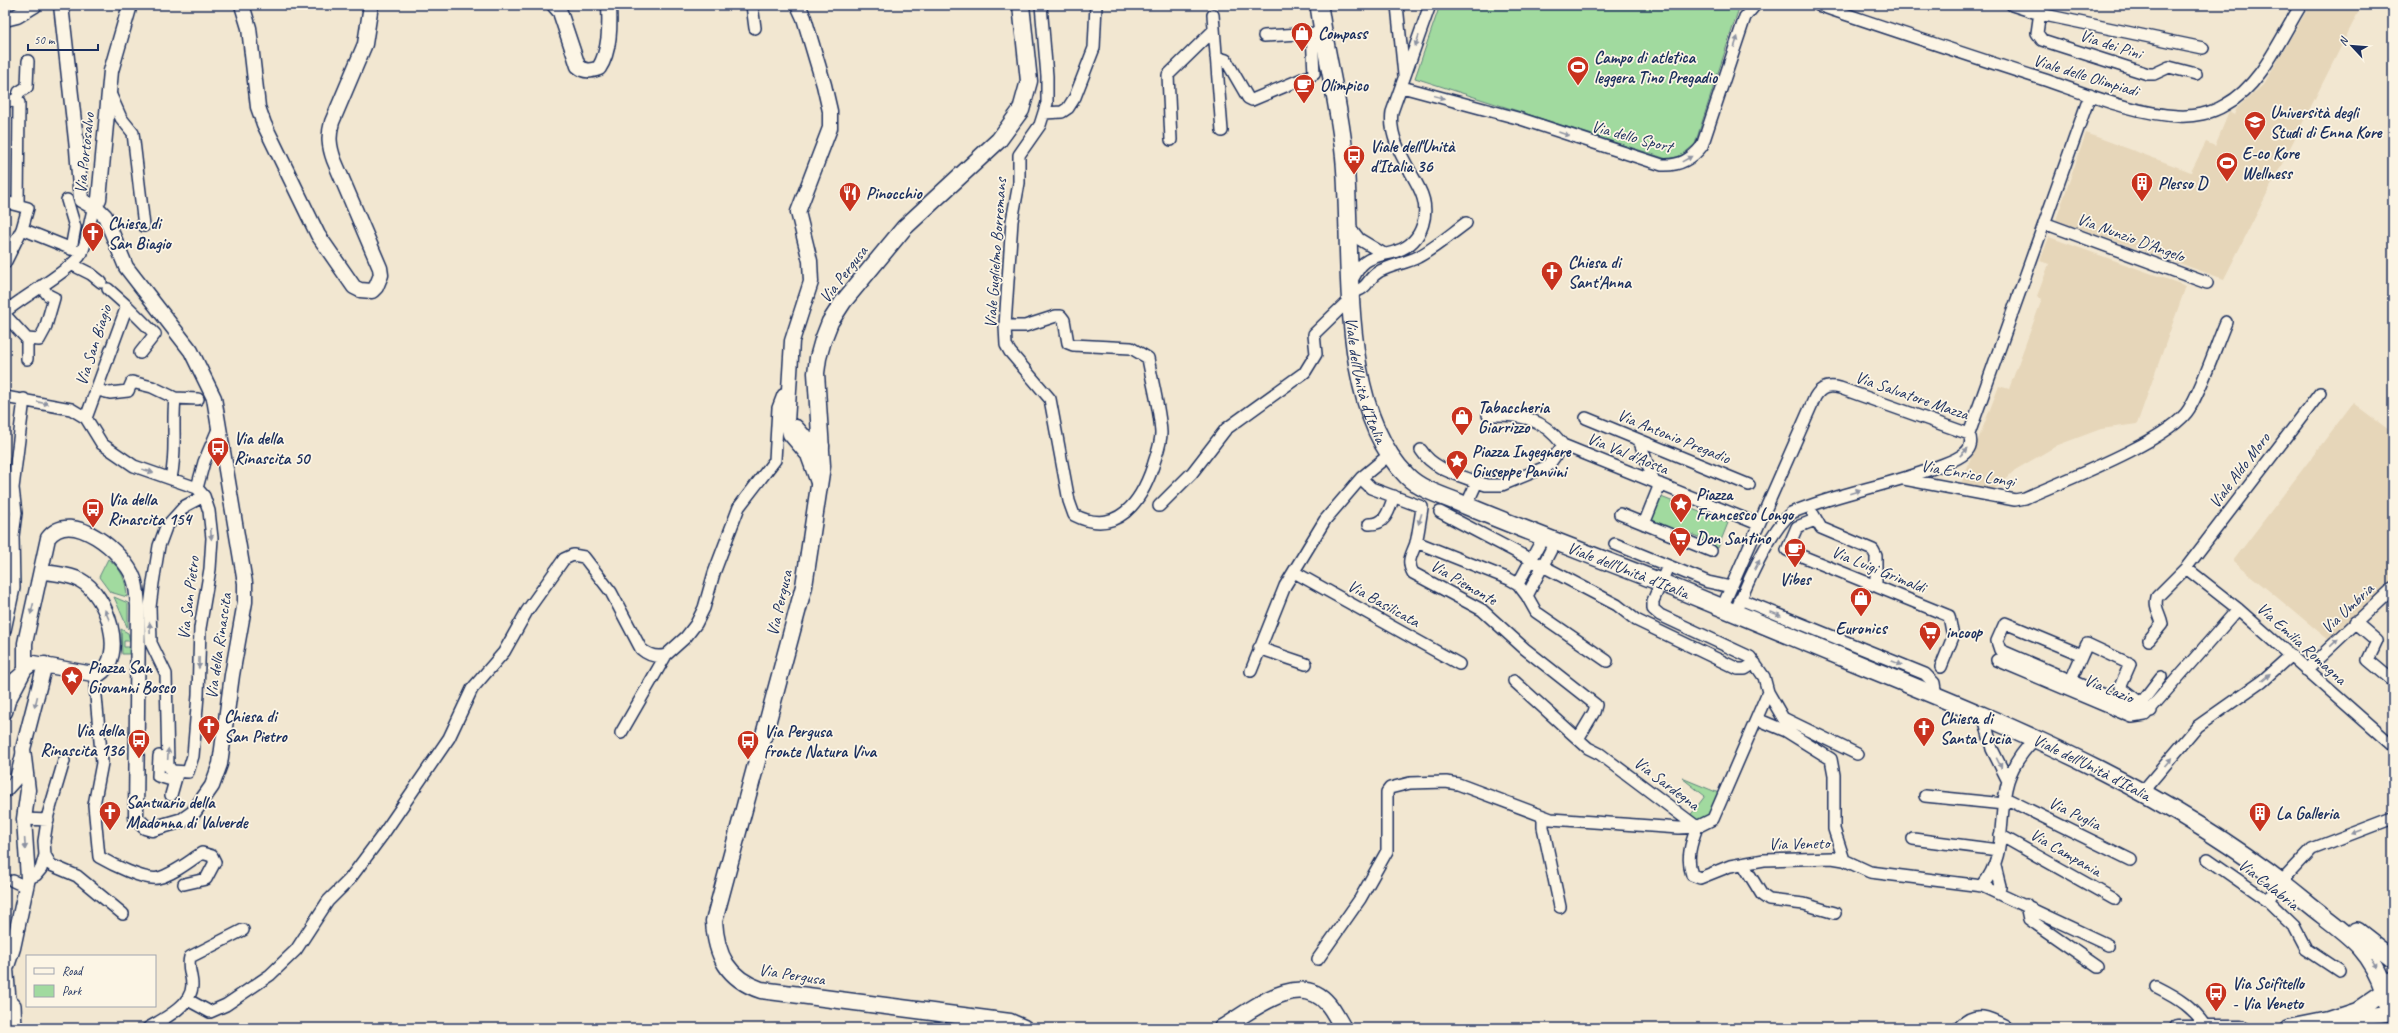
<svg xmlns="http://www.w3.org/2000/svg" width="2398" height="1033" viewBox="0 0 2398 1033" font-family="Caveat,sans-serif">
<rect width="100%" height="100%" fill="#f2e7d1"/>
<filter id="ink" filterUnits="userSpaceOnUse"><feTurbulence type="fractalNoise" baseFrequency=".025" numOctaves="2"/><feDisplacementMap in="SourceGraphic" scale="8" xChannelSelector="R" yChannelSelector="G"/><feConvolveMatrix kernelMatrix="1 2 1 2 8 2 1 2 1" color-interpolation-filters="sRGB"/></filter>
<g filter="url(#ink)">
<path fill="#e6d6b9" d="M2310,5H2362L2224,279L2056,220L2086,133L2191,172L2206,142L2215,146L2229,112L2234,115L2237,108L2264,84Z
M2049,237L2186,286L2137,424L2101,429L2058,445L2015,470L1992,492L1961,484L1999,386L2009,389L2042,299L2037,296L2049,264L2040,261Z
M2353,403L2393,433V580L2330,641L2233,561Z"/>
<path fill="#a1da9f" stroke="#5e847e" d="M1440,5H1740L1695,144L1681,156L1667,159L1415,78Z
M1661,497L1728,523L1718,548L1707,544L1706,540L1678,529L1677,532L1654,522L1652,519Z
M108,559C122,569 126,580 127,597L110,592L99,577Z
M114,597L128,603V629Z
M121,629L128,633L130,641H124V647H129V654H122Z
M1682,778L1721,794C1714,808 1708,828 1689,817L1705,796Z"/>
<g fill="none" stroke-linecap="round" stroke-linejoin="round">
<g stroke="#1b2f5e" stroke-width="14">
<path id="minor" d="M752,5L755,28
M1397,5L1404,75
M1818,5C1893,30 1967,55 2042,79C2084,93 2134,114 2178,116C2194,117 2212,113 2225,105C2261,86 2280,39 2301,5
M2012,5L2040,14L2203,48
M2041,5L2037,33L2042,40L2148,74H2154L2169,67L2196,74
M1213,15L1222,131
M1264,36L1318,33
M1216,57L1226,60L1248,98L1252,100L1314,74L1312,34
M1402,87L1521,119L1662,165C1679,166 1691,160 1702,146L1745,17L1755,5
M109,91L121,118L133,133L144,226
M5,99L19,103L18,205
M16,102L19,92L27,87L28,61
M1044,113L1062,112L1068,108L1075,97L1094,48L1096,5
M1171,140L1168,75L1214,30
M67,200L75,227L71,249
M5,202L28,208L22,229L5,263
M2044,223L2207,283
M1349,226L1359,239L1384,254
M22,229L82,253
M73,265L91,274L101,282
M1351,282C1355,275 1358,267 1365,262C1374,255 1386,255 1397,251C1424,242 1431,211 1419,188C1407,164 1388,139 1392,112L1430,5
M1351,293C1372,287 1365,279 1380,271C1392,265 1406,263 1418,257C1435,248 1451,234 1466,223
M127,306L155,334L140,353
M5,312C21,298 73,269 81,254C88,241 89,222 94,207
M5,315L27,339V359
M1005,326H1025L1056,316H1061L1064,320L1068,343L1073,345L1131,348L1148,358C1152,382 1160,409 1161,433C1161,445 1156,455 1153,466C1141,502 1117,537 1074,515L1069,501L1050,399L1010,352L1006,345L1005,326L1012,221L1019,183V155L1040,125L1047,103V76L1041,5
M27,339L39,340L45,329L54,298L48,295L41,286
M97,390L110,393L128,391L132,382L152,387L175,398C172,425 177,451 171,478
M5,397L71,409L86,418L102,444L134,466L197,488L204,496L209,511L212,538L210,569L200,628L198,695L193,756L188,772L172,771L168,766L166,674L151,643L150,607L153,583L159,546L166,527L185,506L204,496
M175,398L198,399
M1488,415C1522,414 1542,418 1563,445L1758,524
M86,418L127,306L108,289
M1586,418L1749,485
M1639,440L1654,482
M1421,450C1433,469 1456,474 1477,482L1466,506
M1361,478L1371,488L1422,507C1422,509 1417,540 1416,543C1412,555 1406,560 1413,573L1482,610L1525,649L1596,705L1594,712L1578,739
M1904,479L2015,500L2025,498C2061,482 2171,440 2189,409C2203,386 2215,348 2226,322
M1477,482L1486,485H1502L1548,466L1563,445
M197,488L204,462L219,427
M1159,506L1192,473L1226,429L1305,372L1316,354L1314,334L1351,298
M1440,512L1617,605L1636,620L1738,669H1745L1755,663
M1620,514L1711,551
M1813,514L1821,528L1873,550L1876,556V586
M1815,520L1797,527L1787,550L1949,616L1953,637L1941,667
M1369,524C1386,525 1389,510 1394,496
M1644,524L1660,484
M1416,542L1509,579L1518,584L1527,596L1536,612L1607,661
M1615,544L1708,582L1731,587
M2186,568L2238,609L2393,746
M1294,572L1459,664
M1518,584L1544,536
M1527,596L1556,540
M1740,599L1925,674L1934,683L1936,696
M1722,608L1815,397C1821,387 1829,385 1840,388L1969,434L2090,95
M1735,613C1746,586 1769,532 1791,513C1837,493 1888,486 1934,468C1943,464 1958,460 1965,453C1971,448 1972,441 1969,434
M2355,622L2377,641L2368,660L2393,681
M5,630L14,588L13,536L16,513L13,488L24,399
M2149,640L2162,624C2160,613 2154,609 2157,597L2186,568L2320,393
M1259,648L1306,664
M1997,660L2132,717L2145,715L2238,609
M2306,670L2393,588
M1251,671L1285,586L1325,520L1361,478L1390,454
M98,675L95,685L102,763L94,805L99,857C111,864 145,881 158,878C174,874 188,862 202,853L212,856L215,862L206,879L184,884
M2071,680L2082,655
M1514,681L1588,748L1600,754L1697,827L1713,819L1768,692L1764,677L1750,657L1660,615L1653,609V601L1668,566
M5,687L21,673
M1768,692L1783,718L1857,754
M2141,703L2161,677
M2140,716L2130,706L2000,650L1997,641L2005,623L2082,655L2087,644L2130,664L2120,687L2151,711
M1984,717L1992,749L2008,781
M1757,719L1786,731L1831,759L1834,775V829L1844,860
M621,733L666,655L686,637L696,624L704,608L714,573L739,507L775,460L778,408L783,395L789,393
M159,756L158,776L175,781
M2143,791L2198,726L2262,681L2291,655
M5,792L15,781L22,753
M171,795L177,774
M1925,796L2004,804
M2005,798L2131,860
M1543,817V827L1560,907
M24,819L48,820
M2000,835L2114,899
M1913,839L1998,850
M45,855L51,865L77,876L123,914
M2208,859L2268,901L2294,926L2306,949L2339,971
M1743,864L1762,895L1769,900L1804,904L1835,913
M1995,866L2000,886L1999,892
M28,878L36,875L41,869L45,855L44,841L48,815L64,761
M13,881L26,887
M1982,886C2008,855 1997,817 2008,781C2013,765 2023,751 2034,740
M2268,901L2282,881L2312,849L2393,818
M2026,905L2029,919L2098,967
M1318,959L1360,899L1387,851V792L1390,788L1410,783L1446,782L1458,784L1551,819L1679,828L1697,827C1691,843 1686,859 1692,875L1700,878L1730,866L1764,860L1832,858L1844,860L1870,872L1982,886L2108,945
M2157,987C2181,999 2191,1006 2207,1027
M10,1000L15,1005L16,1028
M188,1000L210,1012L226,1005L270,975L296,950L328,901L349,880L384,833L449,738L472,689L504,652L527,611L564,559L573,555L584,557L611,592L641,649C648,655 656,658 666,655
M148,1028C164,1019 192,1005 192,985C192,975 187,967 190,957L243,930"/>
</g>
<g stroke="#1b2f5e" stroke-width="17">
<path id="tertiary" d="M242,5L249,28L258,107L264,124L318,235L354,287L360,290L372,291L376,287L381,275L380,268L334,160C329,146 328,136 332,122L365,44L371,5
M554,5L560,12L578,66C585,72 591,71 599,68C610,51 610,26 609,5
M798,5L804,18L824,85L830,111V128L798,212L810,261L811,282L792,341L787,422L790,434L808,455L819,485
M5,19L17,16L35,5
M94,207L99,199L111,71L130,5
M796,427L803,435L822,446L816,449
M25,669L33,663L98,675C128,657 107,594 80,580C69,574 53,574 41,571
M5,712L8,701L25,669V643L48,538C71,507 125,553 134,579C137,587 137,597 138,606L136,818L145,827L152,829L183,820L193,813L212,786L220,764L232,675L245,602V583L214,398L191,351L126,267L105,216L100,211L81,200L77,149L61,5
M8,1028L9,1006L6,969L13,948L28,878L24,819L28,790L23,749L45,664"/>
</g>
<g stroke="#1b2f5e" stroke-width="19">
<path id="secondary" d="M1021,5L1029,81L1021,110L999,140L904,228L843,302L830,322L823,340L818,358L816,373L822,466L804,586L714,921C716,956 728,979 761,990L1010,1022L1024,1028
M2347,1020L2393,1013
M1222,1028C1251,1011 1299,969 1328,1004C1334,1011 1338,1020 1343,1028
M1962,1028C1976,1013 1989,1020 2004,1028
M2178,1028H2241
M2289,1028L2329,1020L2356,1011L2385,991"/>
</g>
<g stroke="#1b2f5e" stroke-width="20">
<g id="primary">
<path id="s1" d="M1319,5C1326,58 1341,110 1345,163C1353,256 1337,406 1407,476C1420,489 1440,495 1455,501C1523,530 1592,555 1660,582C1731,611 1802,641 1873,670C2026,732 2176,795 2305,901C2342,932 2369,943 2385,991"/>
<path d="M2357,931L2393,959"/>
<path d="M2390,982C2383,992 2384,1001 2393,1010"/>
</g>
</g>
<use href="#minor" stroke="#fcf5e5" stroke-width="11"/>
<use href="#tertiary" stroke="#fcf5e5" stroke-width="14"/>
<use href="#secondary" stroke="#fcf5e5" stroke-width="16"/>
<use href="#primary" stroke="#fcf5e5" stroke-width="17"/>
</g>
<defs><path id="oneway-solid" d="M-6-.8H1V-3.2L6.5 0L1 3.2V.8H-6Z"/></defs>
<g fill="#8c92a2">
<use href="#oneway-solid" transform="translate(1417 41) rotate(109)"/>
<use href="#oneway-solid" transform="translate(1736 42) rotate(-72)"/>
<use href="#oneway-solid" transform="translate(1439 97) rotate(15)"/>
<use href="#oneway-solid" transform="translate(1564 134) rotate(19)"/>
<use href="#oneway-solid" transform="translate(1687 159) rotate(-29)"/>
<use href="#oneway-solid" transform="translate(43 403) rotate(11)"/>
<use href="#oneway-solid" transform="translate(1964 452) rotate(-44)"/>
<use href="#oneway-solid" transform="translate(148 471) rotate(17)"/>
<use href="#oneway-solid" transform="translate(1855 492) rotate(-16)"/>
<use href="#oneway-solid" transform="translate(1420 519) rotate(107)"/>
<use href="#oneway-solid" transform="translate(211 534) rotate(86)"/>
<use href="#oneway-solid" transform="translate(1757 565) rotate(-62)"/>
<use href="#oneway-solid" transform="translate(32 609) rotate(104)"/>
<use href="#oneway-solid" transform="translate(1776 614) rotate(22)"/>
<use href="#oneway-solid" transform="translate(107 615) rotate(-113)"/>
<use href="#oneway-solid" transform="translate(150 628) rotate(-92)"/>
<use href="#oneway-solid" transform="translate(2334 643) rotate(-44)"/>
<use href="#oneway-solid" transform="translate(199 663) rotate(91)"/>
<use href="#oneway-solid" transform="translate(1897 663) rotate(22)"/>
<use href="#oneway-solid" transform="translate(2266 677) rotate(-41)"/>
<use href="#oneway-solid" transform="translate(36 702) rotate(104)"/>
<use href="#oneway-solid" transform="translate(168 754) rotate(-87)"/>
<use href="#oneway-solid" transform="translate(2168 762) rotate(-50)"/>
<use href="#oneway-solid" transform="translate(1999 763) rotate(63)"/>
<use href="#oneway-solid" transform="translate(2357 832) rotate(159)"/>
<use href="#oneway-solid" transform="translate(25 844) rotate(86)"/>
<use href="#oneway-solid" transform="translate(2374 963) rotate(58)"/>
</g>
</g>
<defs>
<g id="shop-pin" transform="scale(1.15)"><path d="M0 17L-7.5 6A9.5 9.5 0 1 1 7.5 6Z" fill="#c8321e" stroke="#fcf5e5"/><path d="M-5-2.5h2.3a2.7 3.5 0 0 1 5.4 0H5L5.5 6h-11ZM-1.5-2.5h3a1.5 2.3 0 0 0-3 0Z" fill="#fff"/></g>
<g id="stadium-pin" transform="scale(1.15)"><path d="M0 17L-7.5 6A9.5 9.5 0 1 1 7.5 6Z" fill="#c8321e" stroke="#fcf5e5"/><path d="M0-5a6.5 5 0 1 0 0 10a6.5 5 0 1 0 0-10ZM-3.5-1.8h7v3.6h-7Z" fill="#fff"/></g>
<g id="cafe-pin" transform="scale(1.15)"><path d="M0 17L-7.5 6A9.5 9.5 0 1 1 7.5 6Z" fill="#c8321e" stroke="#fcf5e5"/><path d="M-5.5-4.5H6V0H3Q3 3.5 0 3.5H-2.5Q-5.5 3.5-5.5 0ZM3-3.2v2h1.7v-2ZM-6 4.5H4V6H-6Z" fill="#fff"/></g>
<g id="university-pin" transform="scale(1.15)"><path d="M0 17L-7.5 6A9.5 9.5 0 1 1 7.5 6Z" fill="#c8321e" stroke="#fcf5e5"/><path d="M0-5L7-2L0 1L-7-2ZM-4 1L0 2.5L4 1V4Q0 6-4 4Z" fill="#fff"/></g>
<g id="bus-pin" transform="scale(1.15)"><path d="M0 17L-7.5 6A9.5 9.5 0 1 1 7.5 6Z" fill="#c8321e" stroke="#fcf5e5"/><path d="M-5-6H5V4H4V6H2V4H-2V6H-4V4H-5ZM-3.5-4V0h7V-4ZM-3.5 1.2v1.5H-2V1.2ZM2 1.2v1.5H3.5V1.2Z" fill="#fff"/></g>
<g id="building-pin" transform="scale(1.15)"><path d="M0 17L-7.5 6A9.5 9.5 0 1 1 7.5 6Z" fill="#c8321e" stroke="#fcf5e5"/><path d="M-4-6H4V6H1V3H-1V6H-4ZM-2.5-4.3h1.7v1.8h-1.7ZM.8-4.3h1.7v1.8H.8ZM-2.5-1h1.7V.8h-1.7ZM.8-1h1.7V.8H.8Z" fill="#fff"/></g>
<g id="restaurant-pin" transform="scale(1.15)"><path d="M0 17L-7.5 6A9.5 9.5 0 1 1 7.5 6Z" fill="#c8321e" stroke="#fcf5e5"/><path d="M-5-6h1v4h1v-4h1v4h1v-4h1v5L-1.5 .5V6h-2V.5L-5-1ZM5-6V6H3V1.5H1.5Q1.5-4 5-6Z" fill="#fff"/></g>
<g id="church-pin" transform="scale(1.15)"><path d="M0 17L-7.5 6A9.5 9.5 0 1 1 7.5 6Z" fill="#c8321e" stroke="#fcf5e5"/><path d="M-1.2-6h2.4v3.5h3.3v2.4h-3.3V6h-2.4V-.1h-3.3v-2.4h3.3Z" fill="#fff"/></g>
<g id="sight-pin" transform="scale(1.15)"><path d="M0 17L-7.5 6A9.5 9.5 0 1 1 7.5 6Z" fill="#c8321e" stroke="#fcf5e5"/><path d="M0-6L1.8-2.2L6-1.7L2.9 1.2L3.7 5.4L0 3.3L-3.7 5.4L-2.9 1.2L-6-1.7L-1.8-2.2Z" fill="#fff"/></g>
<g id="supermarket-pin" transform="scale(1.15)"><path d="M0 17L-7.5 6A9.5 9.5 0 1 1 7.5 6Z" fill="#c8321e" stroke="#fcf5e5"/><path d="M-6-5.5h2.5l.6 2H6L4.5 2H-2.5L-4.4-4H-6ZM-1.5 3.2a1.3 1.3 0 1 0 .1 0ZM3 3.2a1.3 1.3 0 1 0 .1 0Z" fill="#fff"/></g>
</defs>
<g fill-rule="evenodd">
<use href="#shop-pin" x="1302" y="33"/>
<use href="#stadium-pin" x="1578" y="67"/>
<use href="#cafe-pin" x="1304" y="85"/>
<use href="#university-pin" x="2255" y="122"/>
<use href="#bus-pin" x="1354" y="156"/>
<use href="#stadium-pin" x="2227" y="163"/>
<use href="#building-pin" x="2142" y="183"/>
<use href="#restaurant-pin" x="850" y="193"/>
<use href="#church-pin" x="93" y="233"/>
<use href="#church-pin" x="1552" y="272"/>
<use href="#shop-pin" x="1462" y="417"/>
<use href="#bus-pin" x="218" y="448"/>
<use href="#sight-pin" x="1457" y="461"/>
<use href="#sight-pin" x="1681" y="504"/>
<use href="#bus-pin" x="93" y="509"/>
<use href="#supermarket-pin" x="1680" y="538"/>
<use href="#cafe-pin" x="1795" y="549"/>
<use href="#shop-pin" x="1861" y="598"/>
<use href="#supermarket-pin" x="1930" y="632"/>
<use href="#sight-pin" x="72" y="677"/>
<use href="#church-pin" x="209" y="726"/>
<use href="#church-pin" x="1924" y="728"/>
<use href="#bus-pin" x="139" y="740"/>
<use href="#bus-pin" x="748" y="741"/>
<use href="#church-pin" x="110" y="812"/>
<use href="#building-pin" x="2260" y="813"/>
<use href="#bus-pin" x="2216" y="993"/>
</g>
<g text-anchor="middle" stroke-width="3.5" stroke-linejoin="round" paint-order="stroke">
<g font-size="17" font-weight="bold" fill="#1b2f5e" stroke="#fcf5e5" text-anchor="start">
<text x="1318" y="39">Compass</text>
<text x="1594" y="63">Campo di atletica<tspan x="1594" dy="20">leggera Tino Pregadio</tspan></text>
<text x="1320" y="91">Olimpico</text>
<text x="2270" y="118">Università degli<tspan x="2270" dy="20">Studi di Enna Kore</tspan></text>
<text x="1370" y="152">Viale dell'Unità<tspan x="1370" dy="20">d'Italia 36</tspan></text>
<text x="2242" y="159">E-co Kore<tspan x="2242" dy="20">Wellness</tspan></text>
<text x="2158" y="189">Plesso D</text>
<text x="866" y="199">Pinocchio</text>
<text x="108" y="229">Chiesa di<tspan x="108" dy="20">San Biagio</tspan></text>
<text x="1568" y="268">Chiesa di<tspan x="1568" dy="20">Sant'Anna</tspan></text>
<text x="1478" y="413">Tabaccheria<tspan x="1478" dy="20">Giarrizzo</tspan></text>
<text x="234" y="444">Via della<tspan x="234" dy="20">Rinascita 50</tspan></text>
<text x="1472" y="457">Piazza Ingegnere<tspan x="1472" dy="20">Giuseppe Panvini</tspan></text>
<text x="1696" y="500">Piazza<tspan x="1696" dy="20">Francesco Longo</tspan></text>
<text x="108" y="505">Via della<tspan x="108" dy="20">Rinascita 154</tspan></text>
<text x="1696" y="544">Don Santino</text>
<text x="1795" y="585" text-anchor="middle">Vibes</text>
<text x="1861" y="634" text-anchor="middle">Euronics</text>
<text x="1946" y="638">incoop</text>
<text x="88" y="673">Piazza San<tspan x="88" dy="20">Giovanni Bosco</tspan></text>
<text x="224" y="722">Chiesa di<tspan x="224" dy="20">San Pietro</tspan></text>
<text x="1940" y="724">Chiesa di<tspan x="1940" dy="20">Santa Lucia</tspan></text>
<text x="124" y="736" text-anchor="end">Via della<tspan x="124" dy="20">Rinascita 136</tspan></text>
<text x="764" y="737">Via Pergusa<tspan x="764" dy="20">fronte Natura Viva</tspan></text>
<text x="126" y="808">Santuario della<tspan x="126" dy="20">Madonna di Valverde</tspan></text>
<text x="2276" y="819">La Galleria</text>
<text x="2232" y="989">Via Scifitello<tspan x="2232" dy="20">- Via Veneto</tspan></text>
</g>
<g font-size="17" fill="#1b2f5e" stroke="#fcf5e5">
<text transform="translate(2111 44) rotate(18)" y="6">Via dei Pini</text>
<text transform="translate(2086 75) rotate(17)" y="6">Viale delle Olimpiadi</text>
<text transform="translate(1632 136) rotate(15)" y="6">Via dello Sport</text>
<text transform="translate(84 153) rotate(-84)" y="6">Via Portosalvo</text>
<text transform="translate(2131 237) rotate(20)" y="6">Via Nunzio D'Angelo</text>
<text transform="translate(995 253) rotate(-86)" y="6">Viale Guglielmo Borremans</text>
<text transform="translate(843 274) rotate(-52)" y="6">Via Pergusa</text>
<text transform="translate(93 345) rotate(-72)" y="6">Via San Biagio</text>
<text dy="6" stroke="none"><textPath href="#s1" startOffset="379">Viale dell'Unità d'Italia</textPath></text>
<text transform="translate(1912 395) rotate(19)" y="6">Via Salvatore Mazza</text>
<text transform="translate(1674 436) rotate(22)" y="6">Via Antonio Pregadio</text>
<text transform="translate(1628 453) rotate(22)" y="6">Via Val d'Aosta</text>
<text transform="translate(2239 470) rotate(-53)" y="6">Viale Aldo Moro</text>
<text transform="translate(1968 473) rotate(10)" y="6">Via Enrico Longi</text>
<text transform="translate(1879 569) rotate(22)" y="6">Via Luigi Grimaldi</text>
<text dy="6" stroke="none"><textPath href="#s1" startOffset="727">Viale dell'Unità d'Italia</textPath></text>
<text transform="translate(1464 582) rotate(30)" y="6">Via Piemonte</text>
<text transform="translate(188 598) rotate(-83)" y="6">Via San Pietro</text>
<text transform="translate(779 603) rotate(-77)" y="6">Via Pergusa</text>
<text transform="translate(1384 603) rotate(29)" y="6">Via Basilicata</text>
<text transform="translate(2347 608) rotate(-43)" y="6">Via Umbria</text>
<text transform="translate(2302 643) rotate(42)" y="6">Via Emilia Romagna</text>
<text transform="translate(218 646) rotate(-82)" y="6">Via della Rinascita</text>
<text transform="translate(2109 688) rotate(22)" y="6">Via Lazio</text>
<text dy="6" stroke="none"><textPath href="#s1" startOffset="1231">Viale dell'Unità d'Italia</textPath></text>
<text transform="translate(1667 783) rotate(37)" y="6">Via Sardegna</text>
<text transform="translate(2075 813) rotate(26)" y="6">Via Puglia</text>
<text transform="translate(1799 843) rotate(-1)" y="6">Via Veneto</text>
<text transform="translate(2066 852) rotate(30)" y="6">Via Campania</text>
<text transform="translate(2269 884) rotate(38)" y="6">Via Calabria</text>
<text transform="translate(792 974) rotate(9)" y="6">Via Pergusa</text>
</g>
</g>
<rect width="2398" height="1033" fill="none" stroke="#fcf5e5" stroke-width="20"/>
<rect x="10" y="10" width="2378" height="1013" fill="none" stroke="#1b2f5e" stroke-width="1.5" filter="url(#ink)"/>
<rect x="26" y="955" width="130" height="52" fill="#fcf5e5" stroke="#a2a6af"/>
<rect x="34" y="968" width="20" height="6" fill="#fcf5e5" stroke="#a2a6af"/>
<text x="62" y="975" font-size="12" fill="#1b2f5e">Road</text>
<rect x="34" y="985" width="20" height="12" fill="#a1da9f" stroke="#a2a6af"/>
<text x="62" y="995" font-size="12" fill="#1b2f5e">Park</text>
<g transform="translate(2352 46) rotate(296)" stroke="#fcf5e5" stroke-width="3" paint-order="stroke">
<path d="M0-3L7 15L0 10L-7 15Z" fill="#1b2f5e"/>
<text y="-6" font-size="11" font-weight="bold" text-anchor="middle" fill="#1b2f5e">N</text>
</g>
<path d="M28 44v6h70v-6" fill="none" stroke="#1b2f5e" stroke-width="2"/>
<text x="34" y="44" font-size="12" fill="#1b2f5e" stroke="#fcf5e5" stroke-width="3" paint-order="stroke">50 m</text>
</svg>
